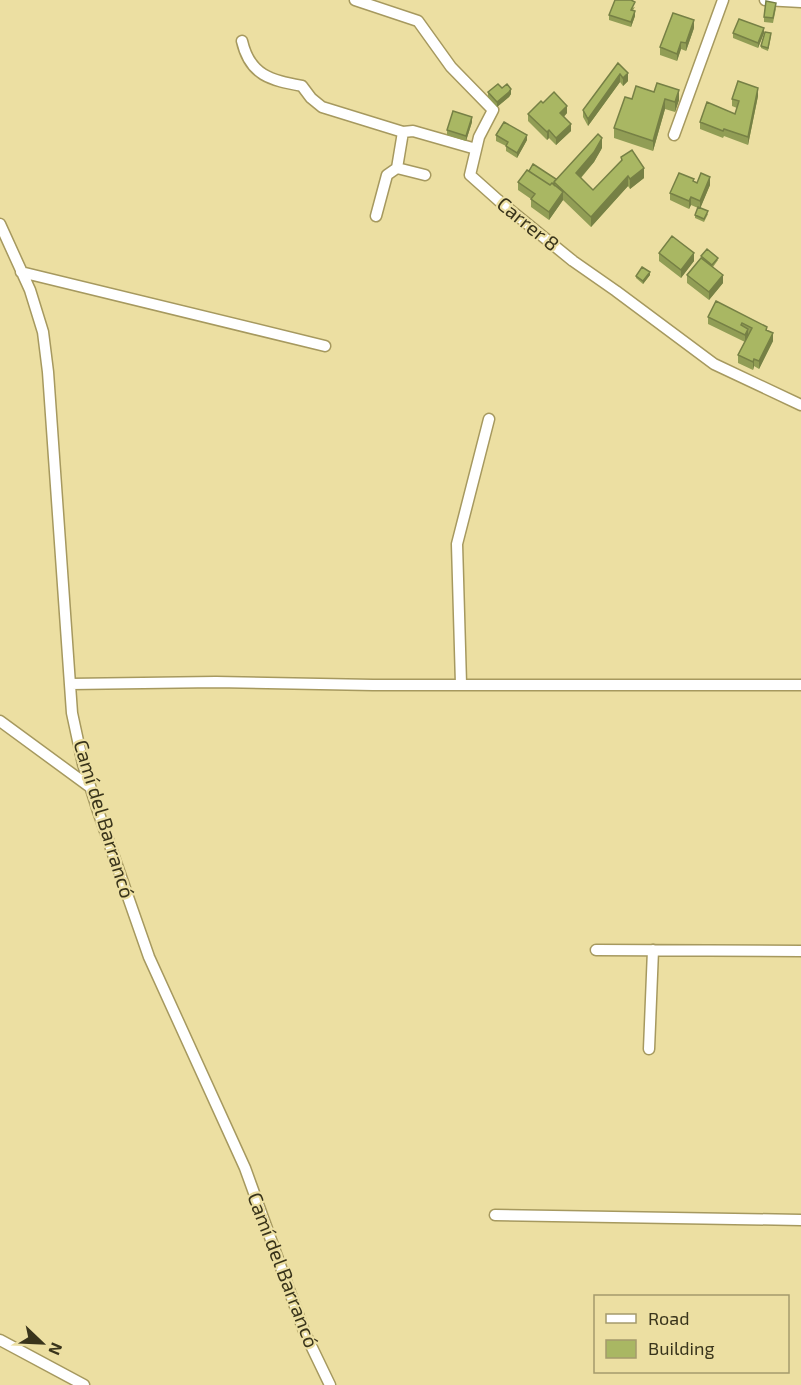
<svg xmlns="http://www.w3.org/2000/svg" width="801" height="1385" viewBox="0 0 801 1385" font-family="'Exo 2',sans-serif">
<rect width="100%" height="100%" fill="#ecdfa2"/>
<g fill="none" stroke-linecap="round" stroke-linejoin="round">
<g stroke="#a6995f" stroke-width="13">
<path id="minor" d="M355,0L418,21L451,67L493,110L479,137L470,175L498,200L573,261L616,291L714,364L801,405
M765,0L801,2
M242,41C250,76 271,80 302,86L311,98L322,107L403,132L397,168L387,175L376,216
M403,132L413,131L476,149
M674,135L723,0
M397,168L425,175
M0,224L30,290L43,332L48,372L72,713L83,764L98,811L149,957L245,1168L304,1331L330,1385
M21,272L325,346
M70,684L216,682L373,685H801
M461,684L457,544L489,419
M0,721L90,787
M596,950L801,951
M649,1049L653,950
M495,1215L801,1220
M0,1340L84,1385"/>
</g>
<use href="#minor" stroke="#fff" stroke-width="10"/>
</g>
<path fill="#919d55" d="M635,7L633,10L635,16L631,27L609,20V15Z
M776,8L773,23L764,22V17Z
M694,28L686,51L681,49L677,61L660,55V47Z
M733,33H764L758,48L733,38Z
M771,36L768,51L761,48V46Z
M618,63L628,81L623,86L620,82L588,126L583,117V110Z
M636,86L679,100L675,112L665,109L653,151L614,138V128L632,99Z
M502,88L511,94L509,97L497,107L488,97V92Z
M758,96L748,145L724,136L723,138L700,129V122L735,114L737,108L732,106V99Z
M543,103L567,113L564,117L571,131L556,145L549,138L547,140L528,121V114Z
M472,122L466,141L447,135V130Z
M496,135L527,140L517,158L506,151V146L496,141Z
M602,148L594,162L581,178L593,190L621,162V157L644,178L630,189L628,186L591,227L563,200L549,220L531,207V199L518,190V182L529,171L556,179Z
M694,182L710,185L700,208L708,214L704,222L695,218V215L698,208L691,205L689,209L670,200V193Z
M659,253L694,261L681,278L659,261Z
M701,256L718,260L713,267L723,283L709,300L687,283V275L701,258Z
M650,275L643,284L636,278V276Z
M708,317L767,327V330L773,341L759,369L754,366L753,370L738,363V355L745,342L708,324Z"/>
<path fill="#768045" d="M635,11V16L631,27V22Z
M694,20V28L686,51V43Z
M764,28V33L758,48V43Z
M681,42V49L677,61V54Z
M628,73V81L623,86V78Z
M620,74V82L588,126V119Z
M758,88V96L748,145V137Z
M511,89V94L509,97L497,107V102Z
M679,90V100L675,112V102Z
M665,99V109L653,151V141Z
M567,106V113L560,120V113Z
M472,117V122L466,141V136Z
M571,124V131L556,145V138Z
M549,130V138L547,140V132Z
M527,135V140L517,158V153Z
M602,138V148L594,162L576,183V173Z
M644,168V178L630,189V179Z
M628,176V186L591,227V217Z
M710,177V185L700,209V201Z
M563,192V200L549,220V212Z
M691,197V205L689,209V201Z
M694,253V261L681,278V270Z
M650,272V275L643,284V281Z
M723,275V283L709,300V292Z
M748,329V337L745,342V335Z
M773,333V341L759,369V361Z
M754,359V366L753,370V362Z"/>
<path fill="#a9b763" stroke="#768045" stroke-width="1.5" d="M615,0H631L635,2L631,10L635,11L631,22L609,15Z
M766,1L776,3L773,18L764,17Z
M673,13L694,20L686,43L681,42L677,54L660,47Z
M739,19L764,28L758,43L733,33Z
M765,32L771,33L768,48L761,46Z
M618,63L628,73L623,78L620,74L588,119L583,110Z
M738,81L758,88L748,137L724,129L723,131L700,122L707,102L735,114L739,101L732,99Z
M657,83L679,90L675,102L665,99L653,141L614,128L625,97L632,99L636,86L654,92Z
M498,84L502,88L507,84L511,89L509,92L497,102L488,92Z
M554,92L567,106L560,113L571,124L556,138L549,130L547,132L528,114L541,101L543,103Z
M453,111L472,117L466,136L447,130Z
M504,122L527,135L517,153L506,146L508,142L496,135Z
M598,134L602,138L594,152L576,173L593,190L622,160L621,157L632,150L644,168L630,179L628,176L591,217L554,182Z
M533,164L556,179L554,182V185L552,183L550,185L529,171Z
M527,170L550,185L552,183L563,192L549,212L531,199L535,194L518,182Z
M679,173L694,179L693,181L697,183L701,173L710,177L700,201L691,197L689,201L670,193Z
M698,207L708,211L704,219L695,215Z
M672,236L694,253L681,270L659,253Z
M707,249L718,258L712,265L701,256Z
M701,258L723,275L709,292L687,275Z
M642,267L650,272L643,281L636,276Z
M716,301L767,327L766,330L773,333L759,361L754,359L753,362L738,355L752,328L742,323L741,325L748,329L745,335L708,317Z"/>
<g text-anchor="middle" stroke-width="4.5" stroke-linejoin="round" paint-order="stroke">
<g font-size="20" fill="#39341b" stroke="#ecdfa2">
<text transform="translate(528 224) rotate(39)" y="7">Carrer 8</text>
<text transform="translate(104 819) rotate(73)" y="7">Camí del Barrancó</text>
<text transform="translate(283 1270) rotate(69)" y="7">Camí del Barrancó</text>
</g>
</g>
<rect x="594" y="1295" width="195" height="78" fill="#ecdfa2" stroke="#a49b6c" stroke-width="1.5"/>
<rect x="606" y="1314" width="30" height="9" fill="#ffffff" stroke="#a49b6c" stroke-width="1.5"/>
<text x="648" y="1325" font-size="18" fill="#39341b">Road</text>
<rect x="606" y="1340" width="30" height="18" fill="#a9b763" stroke="#a49b6c" stroke-width="1.5"/>
<text x="648" y="1355" font-size="18" fill="#39341b">Building</text>
<g transform="translate(42 1343) rotate(113)" stroke="#ecdfa2" stroke-width="4.5" paint-order="stroke">
<path d="M0-4.5L10 22L0 15L-10 22Z" fill="#39341b"/>
<text y="-9" font-size="16" font-weight="bold" text-anchor="middle" fill="#39341b">N</text>
</g>
</svg>
